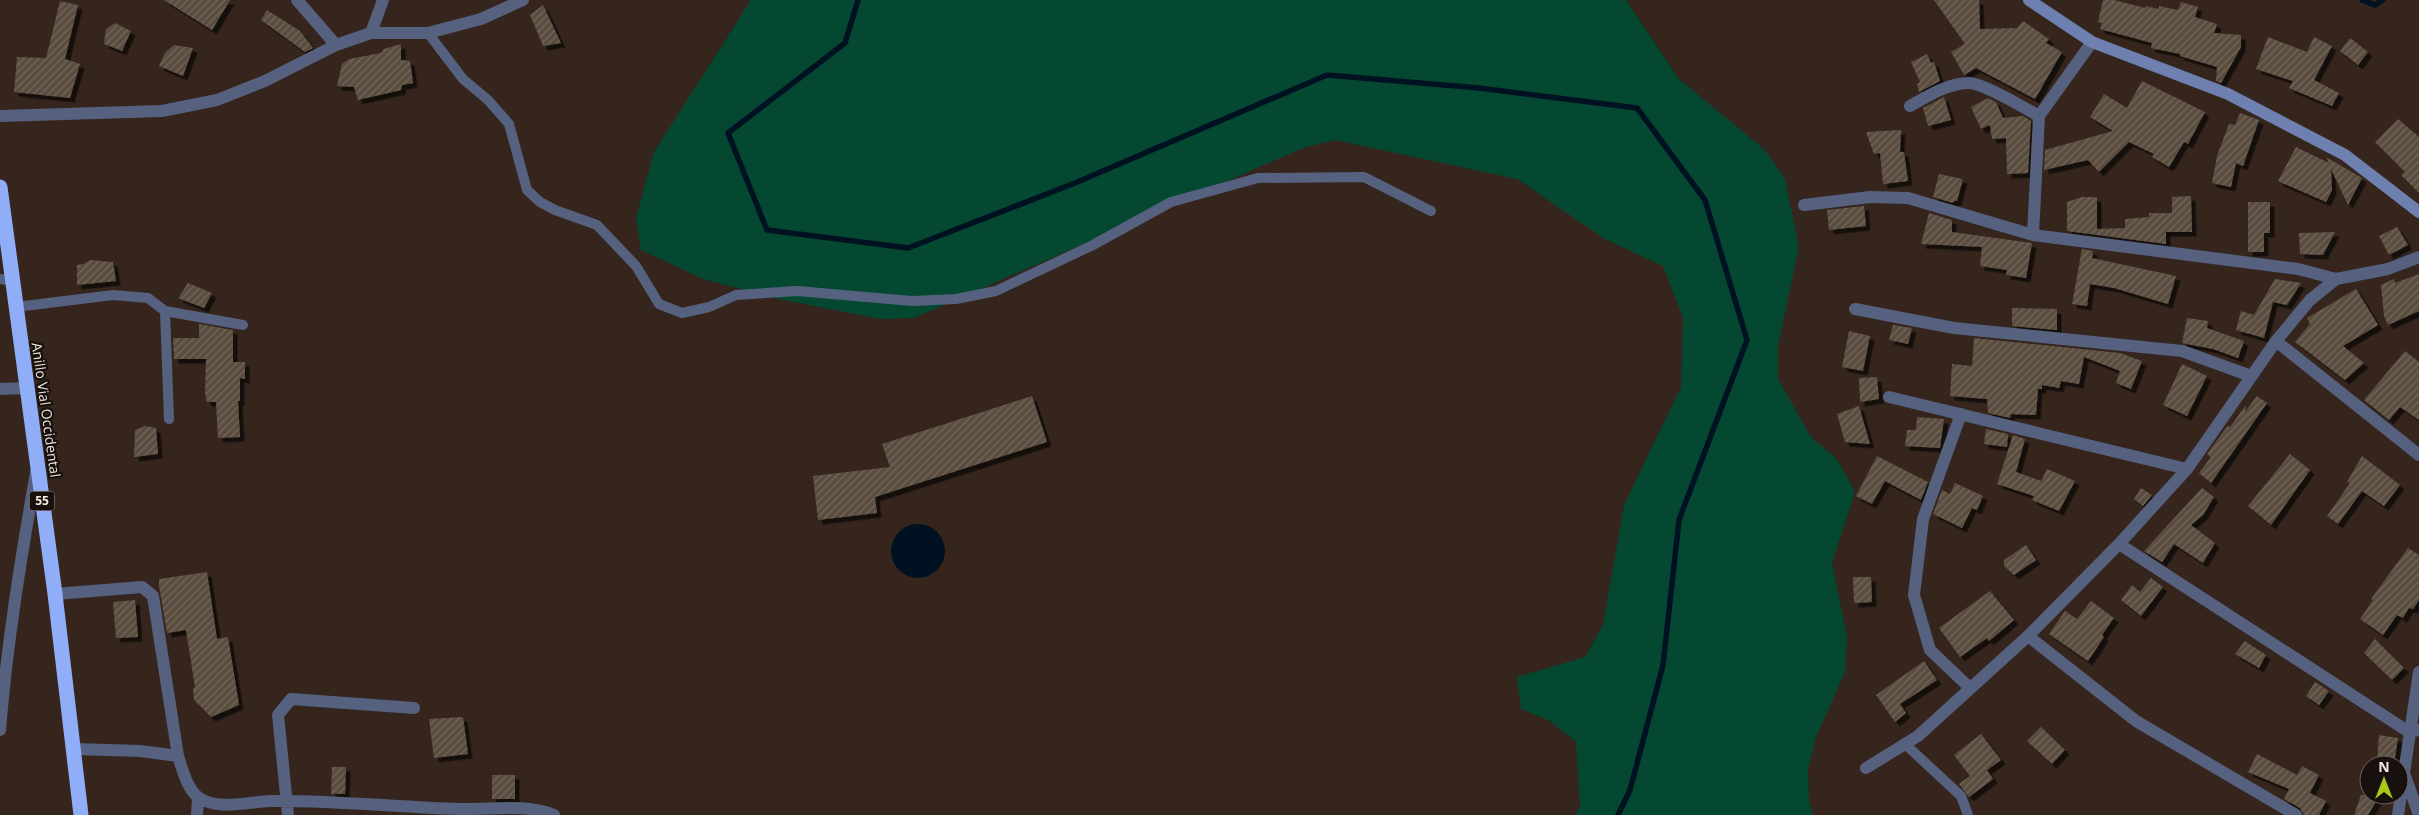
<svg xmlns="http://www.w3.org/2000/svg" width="2419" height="815" viewBox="0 0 2419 815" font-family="'Open Sans',sans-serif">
<defs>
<pattern id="building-hatch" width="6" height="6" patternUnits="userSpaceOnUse" patternTransform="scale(1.25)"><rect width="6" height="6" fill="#5a4e3f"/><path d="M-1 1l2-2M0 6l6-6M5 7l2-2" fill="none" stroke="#72685b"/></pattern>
<filter id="shadow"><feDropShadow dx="4.5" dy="4.5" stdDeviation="0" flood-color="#0009"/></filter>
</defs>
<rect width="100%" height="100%" fill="#35251d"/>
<path fill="#044831" d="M751,0H1626L1679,79L1765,150L1785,179L1799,247L1778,345V379L1811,437L1837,459L1855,492L1832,563L1847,637L1845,672L1816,737L1808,769L1809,801L1813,815H1575L1580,806L1576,742L1550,721L1521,709L1517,677L1585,657L1603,625L1624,505L1681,387L1683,318L1663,266L1605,239L1517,179L1335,140L1303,148L914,318L880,319L774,298L703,279L641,250L636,218L654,152Z"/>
<path fill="#001221" d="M891 551a27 27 0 1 1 54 0a27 27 0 1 1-54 0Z"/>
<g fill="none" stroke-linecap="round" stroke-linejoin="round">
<path stroke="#001221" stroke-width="5.5" d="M858,0L845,43L728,133L767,230L908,248L1075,183L1327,75L1479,88L1637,108L1705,200L1747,340L1679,520L1663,665L1630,790L1618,815
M2362,0L2375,5L2383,0"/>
</g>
<path fill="url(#building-hatch)" filter="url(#shadow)" d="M164,0H230L212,30Z
M1934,0H1979L1980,29L2017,28L2023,21L2049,39L2046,43L2062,52L2035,99L1976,68L1964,75L1951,52L1965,44Z
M2103,0H2114L2145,8L2146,6L2159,9V6L2178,10L2181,2L2198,7L2195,17L2217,24L2214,33L2241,35V47L2221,83L2216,81L2217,67L2180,56V54L2151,48L2152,43L2100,29L2102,23L2098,22Z
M60,1L78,5L65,59L80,64L70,98L14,92L17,57L46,58Z
M543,5L561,43L543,46L530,15Z
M267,10L300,31L313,48L305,52L261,20Z
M115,23L131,31L122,51L104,44L106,29Z
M2268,37L2307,52L2314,37L2332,46L2314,80L2339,93L2332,106L2289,88L2293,81L2256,69Z
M2350,38L2368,52L2358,65L2340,51Z
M401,44V60L410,61L413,83L402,85L401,90L358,100L354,87L337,86L342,64L349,59L381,53L384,49Z
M174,45L193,48L183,76L159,66L165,53Z
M1927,54L1931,63L1934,62L1940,81L1919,92L1917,84L1920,82L1911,62Z
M2142,81L2205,112L2188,144L2184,142L2169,167L2152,157L2154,154L2129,142L2099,172L2088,160L2044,170L2045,150L2113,131L2090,117L2104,94L2127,108Z
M1944,97L1951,120L1928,126L1923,108Z
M1988,98L1996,102L2003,118L2023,116L2031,121L2028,173L2007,174L2006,138L1992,139L1990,125L1981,129L1971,107Z
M2240,113L2259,120L2243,166L2236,163L2231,187L2212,183L2217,156L2229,124L2235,125Z
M2398,119L2419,137V193L2401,175L2405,172L2375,142Z
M1901,130L1900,152H1904L1908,181L1883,184L1880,153L1874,154L1866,132Z
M2296,147L2329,163L2326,157L2362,178L2348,205L2331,169L2332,190L2326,202L2278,181Z
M1939,174L1963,179L1957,201H1954L1953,203L1933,197Z
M2191,196L2192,232H2166V244L2067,231V202L2082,197H2097V229L2125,228V219L2149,217V213H2172V197Z
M2248,202H2270V233H2264V252H2248Z
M1864,206L1866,226L1829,230L1827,210Z
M1929,213L1952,220V232L2032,243L2026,278L2006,275L2007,270L1980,266L1982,247L1921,244Z
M2397,227L2408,245L2389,255L2379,236Z
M2335,232L2323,255L2300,254L2299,233Z
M2082,249L2093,251L2092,258L2176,276L2168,304L2114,288L2090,284L2087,306L2072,304Z
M90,260L113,262L116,281L77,285V265L84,264Z
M2419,274V311L2388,325L2384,316L2381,285L2394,279L2395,283Z
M2275,279L2301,283L2287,305L2273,302L2264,338L2236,330L2241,311L2254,315Z
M188,283L212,293L204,308L178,298Z
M2356,289L2378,325L2343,346L2364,363L2345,380L2295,342L2310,324L2307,318Z
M2012,308L2057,309V330L2012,326Z
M2187,318L2208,321L2207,328L2244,341L2238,358L2213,349L2182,343Z
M199,324L233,330V362H245V379L240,378V401H238L240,437L218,438L216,402H207L205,393L206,359H174L173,338H199Z
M1893,325L1912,328L1908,344L1889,340Z
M1849,331L1870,336L1863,371L1842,367Z
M1974,338L2120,353L2142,361L2131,389L2116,383L2120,371L2084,357L2079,384L2061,381L2059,388L2042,385V389H2038L2036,415L2011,414L2010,418L1988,413L1987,399L1950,396L1952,364L1972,366Z
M2405,351L2419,362V420L2400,407L2389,420L2364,400Z
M2182,364L2207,376L2187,416L2163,405Z
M1877,377L1879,399L1860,402L1859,378Z
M1032,396L1047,442L875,497L877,513L818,520L813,476L890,467L882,444Z
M2257,396L2267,403L2211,483L2199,473L2211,457L2207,454L2223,432L2228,426L2230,427L2246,405L2245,412Z
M1859,406L1870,444L1845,442L1837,414Z
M1917,417L1944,419L1940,448L1905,446L1907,430H1916Z
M145,426L156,428L158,454L134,457L135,430Z
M1986,429L2008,434L2007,447L1984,444Z
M2013,435L2025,439L2016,472L2041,481L2047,469L2075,481L2059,511L2032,500L2034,496L1997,484Z
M2290,454L2310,470L2271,525L2248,506Z
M1877,456L1928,482L1921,500L1885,481L1872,504L1856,496Z
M2362,456L2400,485L2384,506L2362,491L2338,524L2327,516L2350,483L2347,482Z
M1955,483L1983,496L1977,510L1972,508L1962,528L1933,514L1942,490L1950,494Z
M2141,488L2152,495L2143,506L2134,499Z
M2202,488L2214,497L2203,515L2191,525L2215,543L2203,563L2174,544L2162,562L2144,551Z
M2026,545L2036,560L2014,575L2004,566V560Z
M2408,548L2419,555V600L2413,609L2409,608L2403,618L2397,615L2383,635L2360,619L2373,600L2371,599Z
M207,572L217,639L228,637L239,705L211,717L194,700L193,688L195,687L186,630L167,633L159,586V579Z
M1853,577H1871L1872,602L1854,603Z
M2151,578L2163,587L2141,616L2121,600L2132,585L2140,592Z
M1990,591L2014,620L1989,641L1987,638L1960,657L1939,628Z
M135,600L138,637L116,638L113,602Z
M2091,601L2114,618L2102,635L2104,637L2088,661L2049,634L2065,611L2077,619Z
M2375,639L2404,668L2392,680L2364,653Z
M2245,641L2266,655L2259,668L2235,654Z
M1924,661L1937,680L1900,704L1906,713L1895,722L1876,695Z
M2315,682L2329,691L2319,705L2306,696Z
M463,717L468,754L434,758L429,719Z
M2041,727L2065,750L2052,764L2027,741Z
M1981,734L2001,760L1987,770L1993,779L1969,797L1959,784L1970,776L1954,755Z
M2379,735L2398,738L2394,764L2377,760Z
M2257,754L2297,775L2302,766L2319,775L2310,793L2326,801L2319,815H2304L2300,808L2284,799L2289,789L2248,772Z
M332,767H346L345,794H331Z
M492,775H515V799H492Z
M2361,795H2380L2368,815H2354Z"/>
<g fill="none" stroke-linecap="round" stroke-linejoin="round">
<path stroke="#55617f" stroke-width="10" d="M428,33L463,79L488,100L509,124L527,190L540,202L555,210L597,225L636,266L659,304L682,313L709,307L736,295L797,291L912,301L956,299L996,291L1093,245L1171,202L1258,178L1364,177L1431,211
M0,279L13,281
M16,307L113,295L148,298L165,311L169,419
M165,311L243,325
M1905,744L1961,796L1968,815"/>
<path stroke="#55617f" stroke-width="12" d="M297,0L336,45
M371,33L383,0
M1910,106C1928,96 1946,84 1968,83C1981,82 2025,108 2039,116
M0,116L162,111L217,100L265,81L336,45L371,33H428L481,19L523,0
M1804,205L1870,197L1908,198L2033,235L2298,269L2336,279
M2033,235L2039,116L2092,42
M1855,309L1954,328L2182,351L2251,376
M2276,341L2419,455
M0,389L26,388
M1889,397L2187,469
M1961,414L1923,519L1914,595L1930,650L1970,688
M2119,544L2409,732L2419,730
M55,594L142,587L153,596L178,756
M2028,636L2136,721L2296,815
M0,730C7,643 21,558 36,472
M74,749L140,751L178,756C182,768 187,789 198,797C217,811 248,802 269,801C332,800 396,807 459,809C489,810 526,803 554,815
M1866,768L1918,736L2028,636L2119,544L2187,469L2276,341L2310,300L2336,279L2388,269L2419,257
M197,815L198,797
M288,815L278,715L291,699L414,708
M2398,815L2404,775
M2419,815L2404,773L2419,672"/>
<path stroke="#6d80b0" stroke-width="12" d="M2029,0L2092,42L2228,94L2345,155L2419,212"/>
<path stroke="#90aef7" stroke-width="15" d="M0,187L55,594L81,815"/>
</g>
<g text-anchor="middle" stroke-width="4.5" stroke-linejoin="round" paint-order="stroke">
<rect fill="#17100c" stroke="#b2a7a2" stroke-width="1" x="29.5" y="491.5" width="25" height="19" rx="4"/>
<g font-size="12" font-weight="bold" fill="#f4e8e3">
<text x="42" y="505">55</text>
</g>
<g font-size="14" fill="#f4e8e3" stroke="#17100c">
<text transform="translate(46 410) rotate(82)" y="5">Anillo Vial Occidental</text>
</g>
</g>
<g transform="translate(2384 780)"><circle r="24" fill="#17100c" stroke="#6f6662"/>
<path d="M0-4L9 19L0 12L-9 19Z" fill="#a8c71d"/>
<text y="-8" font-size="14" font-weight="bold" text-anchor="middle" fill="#f4e8e3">N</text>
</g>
</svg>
